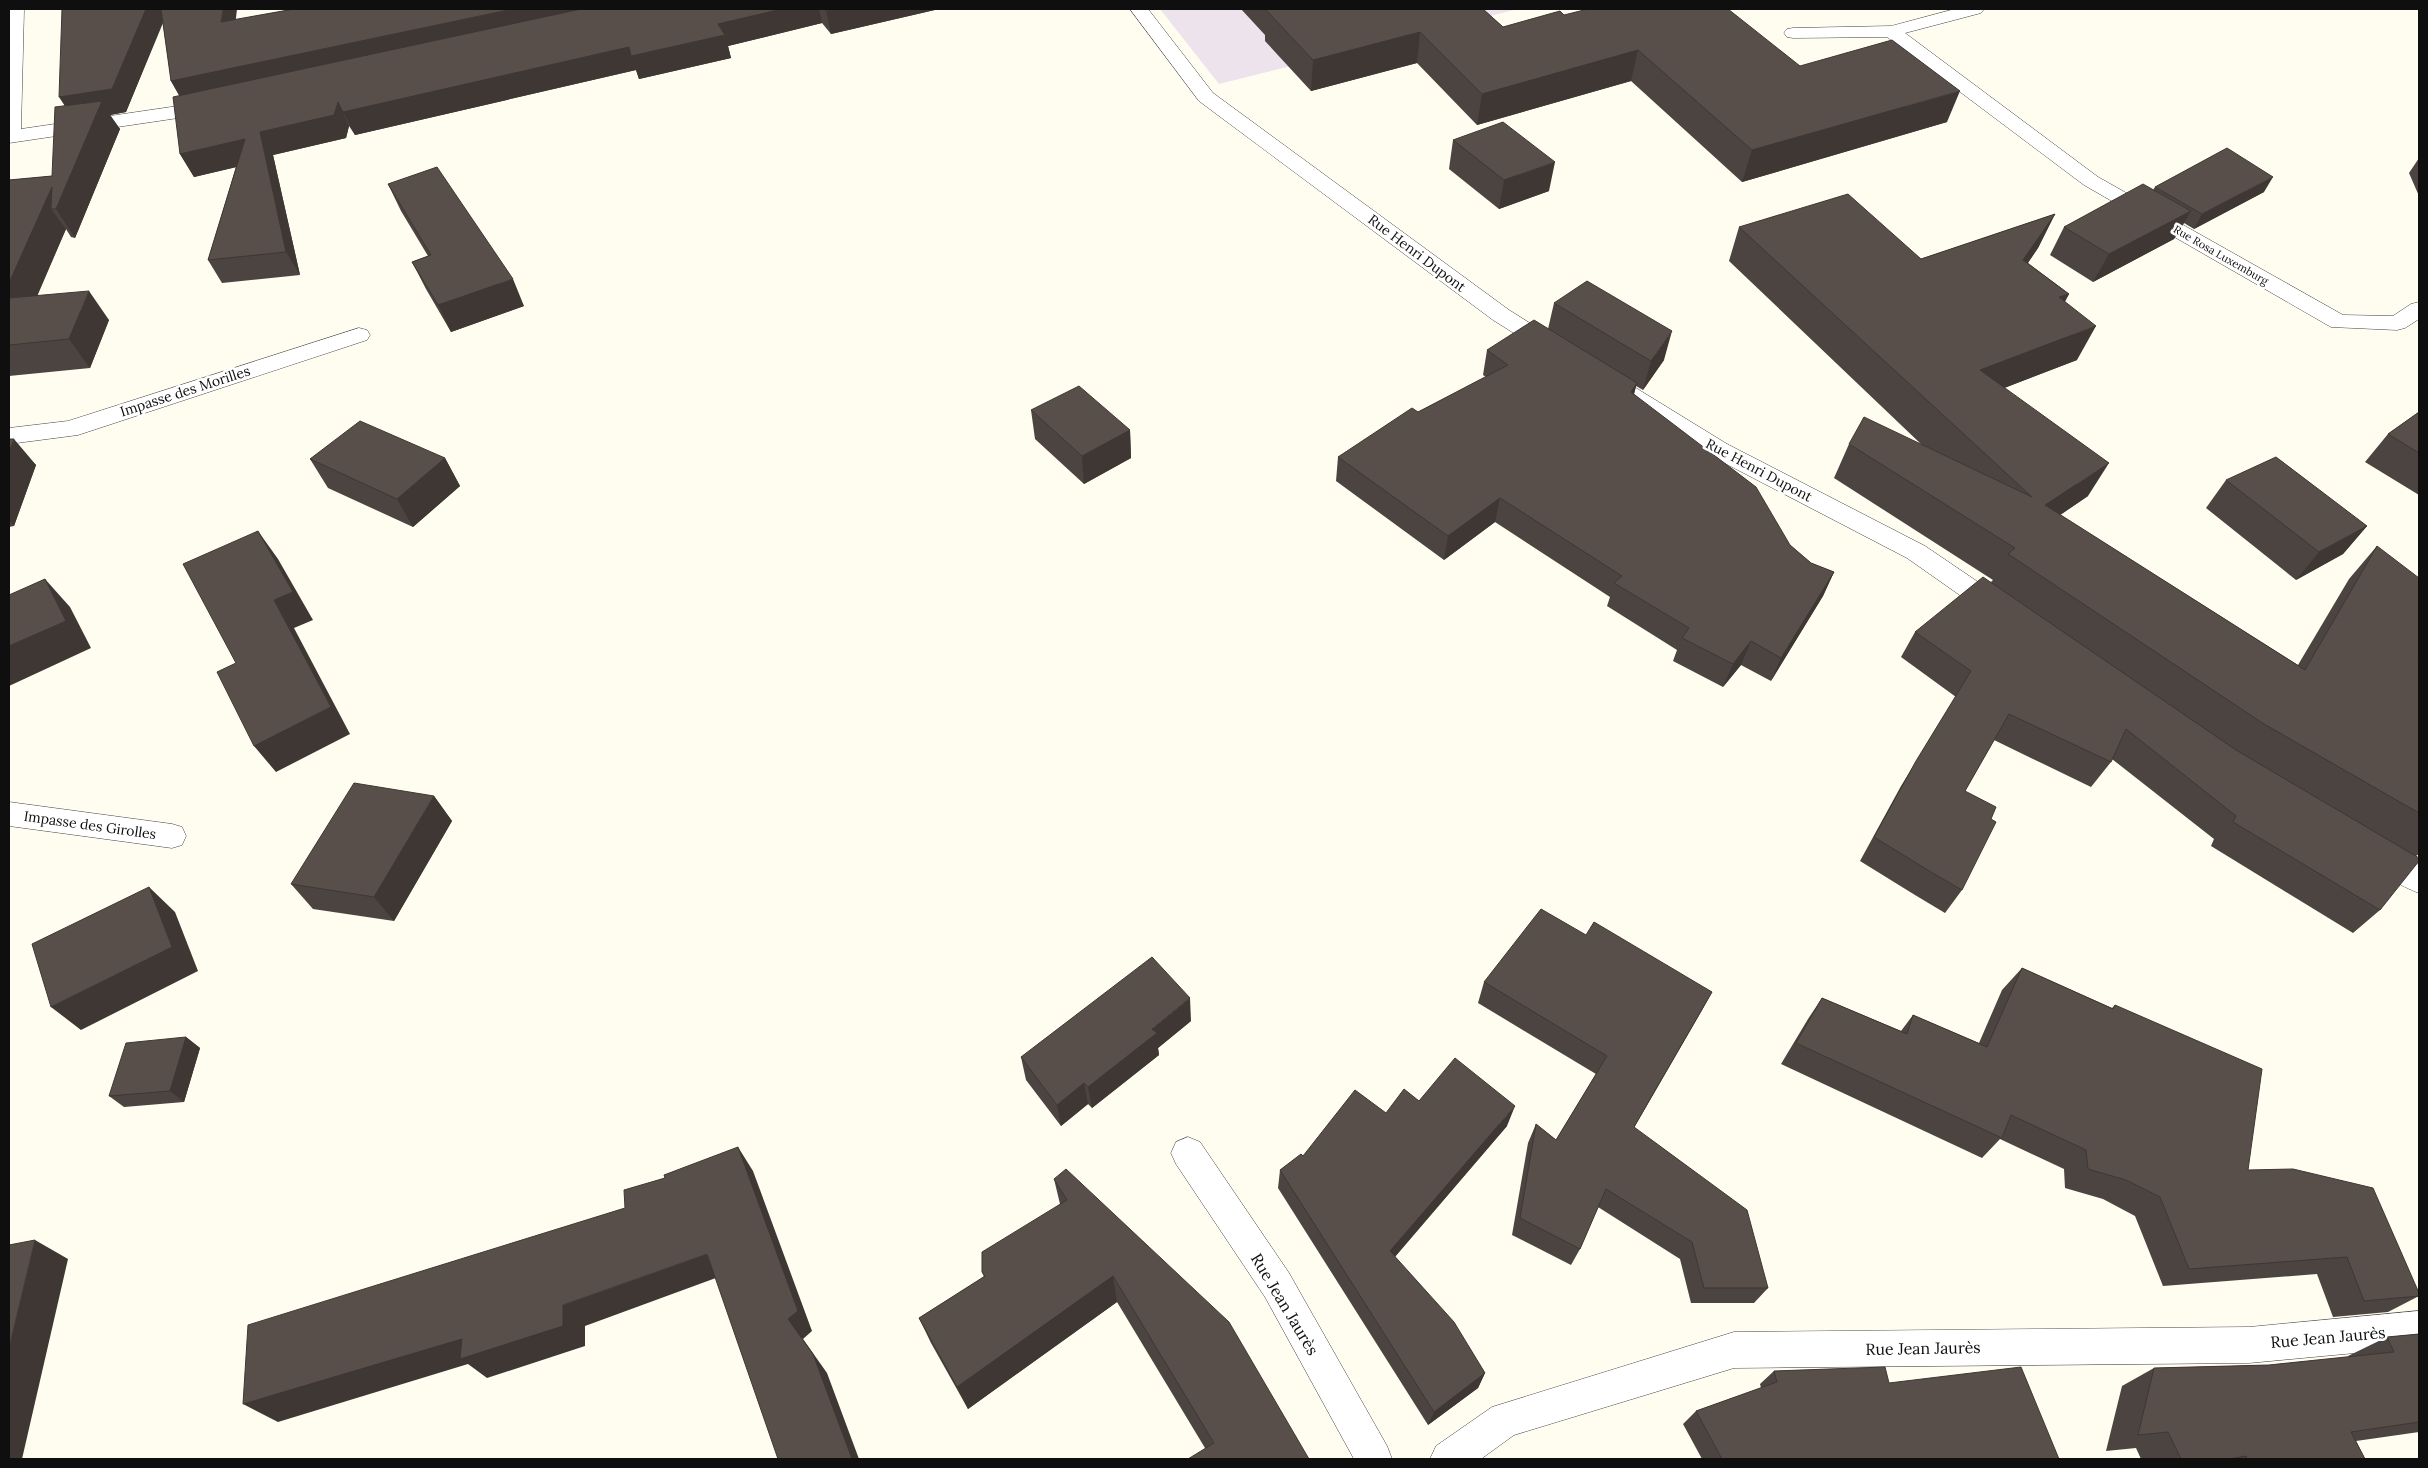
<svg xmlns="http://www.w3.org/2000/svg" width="2428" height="1468" viewBox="0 0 2428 1468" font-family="Lora,serif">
<rect width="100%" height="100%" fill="#fffcf0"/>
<path fill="#ece3ed" d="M1160,9H1518L1219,84Z"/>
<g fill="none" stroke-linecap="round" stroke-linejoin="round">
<g stroke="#424242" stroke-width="1">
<path id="minor" d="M9,9H24L21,129L212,101L219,103L222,107L219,111L212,113L9,143Z
M1130,9H1148L1213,93L1509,310L1560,342L1563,347L1560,352L1552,354L1544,352L1493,320L1199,101Z
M1955,9H1984L1981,13L1905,33L2098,177L2343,315L2393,316L2411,304L2419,302V319L2405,328L2397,330L2331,327L2084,185L1887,37L1793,38L1787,37L1784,33L1787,29L1793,28L1891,26Z
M359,328L367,330L370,335L367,340L78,435L9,444V428L68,421Z
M1623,382L1631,385L1727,444L1925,546L2009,603L2013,610L2009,617L2000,620L1991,617L1907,558L1711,456L1615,395L1612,390L1615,385Z
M9,802L172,824L182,827L186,836L182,845L172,848L9,826Z
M2377,843L2419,865V893C2403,887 2370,870 2362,855L2367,846Z
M1188,1137L1200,1142L1289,1273L1387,1446L1392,1459H1354L1265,1297L1176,1164L1171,1153L1176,1142Z
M2419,1311V1347L2249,1363L1734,1368L1514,1435L1481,1459H1430L1436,1446L1492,1407L1734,1332L2249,1327Z"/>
</g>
<use href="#minor" fill="#fff" fill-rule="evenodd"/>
</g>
<path fill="#4c4440" d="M62,9L236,20L294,9H939L831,34L822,23L728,46L731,58L639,79L636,70L355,135L349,126L346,138L273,155L300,275L222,283L208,260L236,167L194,177L180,154L179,95L171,81L163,23L126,112L110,115L120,129L75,238L71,237L66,229L37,295L109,320L90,368L9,376V180L52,176L65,106Z
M1241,9H1483L1503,27L1564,15L1800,66L1947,122L1742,182L1631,81L1477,125L1417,63L1311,91L1265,41V35Z
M1453,140L1549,191L1499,209L1449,169Z
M2419,158V196L2409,173Z
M388,184L524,306L451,332L426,289L412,262L428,256L401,211Z
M2155,187L2264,192L2194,229L2184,223L2174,239L2093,282L2050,255L2064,227L2153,190Z
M2055,214L2038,248L2028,263L2069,294L2065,301L2077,360L2004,388L2088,496L2060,515L2298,665L2349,579L2377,546L2418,662H2419V854L2416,856L2380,910L2353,933L2211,846L2214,839L2112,759L2111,762L2091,787L1994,740L1965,791L1962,890L1945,913L1915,895L1860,861L1901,786L1956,697L1901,657L1915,632L1991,582L1993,580L1834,478L1849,444L1922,445L1729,261L1739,227L1921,259Z
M1554,303L1664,360L1643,390L1636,386L1634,394L1790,545L1811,563L1834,572L1823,596L1771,681L1741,665L1723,687L1673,661L1677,650L1607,606L1610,597L1495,522L1444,560L1336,481L1338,457L1418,412L1486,377L1483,375L1487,350L1548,329Z
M1031,410L1130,430L1131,458L1084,484L1035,439Z
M2419,412V495L2365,462L2388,434Z
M9,439L36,465L14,526L9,527Z
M445,458L460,486L413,527L328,488L310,459Z
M2226,480L2367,526L2343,554L2296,580L2206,508Z
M434,796L452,821L394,921L313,909L291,884Z
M1586,935L1712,992L1634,1127L1768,1288L1754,1303H1691L1680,1259L1598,1207L1580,1249L1571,1265L1512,1235L1528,1143L1536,1124L1556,1140L1596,1074L1478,1003L1484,982Z
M2022,968L2112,1008L2115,1005L2248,1170L2419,1293V1296L2388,1312L2333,1317L2317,1274L2163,1286L2135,1216L2103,1199L2065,1188L2064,1169L2000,1139L1982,1158L1781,1064L1808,1019L1822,998L1901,1031L1913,1015L1979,1043L2002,990Z
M1191,1021L1158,1048L1159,1055L1092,1108L1088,1104L1061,1126L1026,1080L1021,1057Z
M186,1037L200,1048L184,1102L124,1107L109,1096Z
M1419,1101L1507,1126L1395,1257L1485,1373L1478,1388L1428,1425L1278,1188L1280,1170L1303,1156Z
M1054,1179L1309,1459L1205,1448L1117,1302L968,1409L931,1343L919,1318L984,1277L982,1272L1060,1204Z
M2419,1334V1432L2356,1441L2365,1459H2141L2136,1448L2106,1451L2122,1386L2154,1368L2269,1365L2349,1357L2348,1356L2387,1337Z
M1774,1371L1889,1383L2059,1459H1702L1683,1424L1696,1411L1761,1388L1760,1384Z"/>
<path fill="#3e3734" d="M146,9H168L126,112L110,115L120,129L75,238L56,209H51L66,229L24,327L9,308V283L52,187L74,120L59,97Z
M223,9H237L233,45L221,22Z
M513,9H627L184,104L171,81Z
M782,9H819L822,23L728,46L731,58L639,79L636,70L355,135L343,112L629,47L718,24Z
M838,9H939L831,34L826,11Z
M1420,32L1417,63L1311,91L1313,60Z
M1638,50L1631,81L1477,125L1482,94Z
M1960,91L1947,122L1742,182L1752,150Z
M338,102L349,126L346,138L273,155L300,275L286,252L260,132Z
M245,139L258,162L194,177L180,154Z
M1555,162L1549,191L1499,209L1504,180Z
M2273,177L2264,192L2194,229L2202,214Z
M2191,211L2174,239L2093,282L2109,254Z
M2055,214L2038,248L2007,293L2023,260Z
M513,279L524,306L451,332L438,305Z
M89,291L109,320L90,368L69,339Z
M2069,294L2051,328L2059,297Z
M2096,326L2077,360L1963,404L1980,370Z
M1672,331L1664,360L1643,390L1651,361Z
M1637,383L1630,408L1631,392Z
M1130,430L1131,458L1084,484L1082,456Z
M14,439L36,465L14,526L9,520V452Z
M445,458L460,486L413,527L397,499Z
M2109,463L2088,496L2025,539L2045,505Z
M1500,498L1495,522L1444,560L1448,536Z
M2367,526L2343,554L2296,580L2319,552Z
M258,531L278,559L313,620L294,628L350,734L276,772L254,746L274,600Z
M1834,572L1823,596L1771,681L1781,658Z
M45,579L70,607L91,648L9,686V646Z
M1751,641L1741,665L1723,687L1733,664Z
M434,796L452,821L394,921L374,897Z
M149,887L175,912L198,971L81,1030L51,1007Z
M1712,992L1701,1012L1624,1145L1634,1127Z
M1190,998L1191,1021L1158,1048L1159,1055L1092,1108L1088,1087L1152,1029Z
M186,1037L200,1048L184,1102L170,1091Z
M1084,1083L1088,1104L1061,1126L1057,1105Z
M1515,1106L1507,1126L1385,1268L1390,1251Z
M738,1147L753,1171L812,1331L803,1339L827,1373L859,1459H852L788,1319Z
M35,1240L68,1259L22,1459H9V1348Z
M707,1254L724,1275L585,1326V1346L487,1378L468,1364L278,1422L243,1404L563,1305Z
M1113,1276L1117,1302L968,1409L957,1387Z
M1485,1373L1478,1388L1428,1425L1434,1412Z"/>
<path fill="#584f4a" stroke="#3e3734" d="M62,9H146L112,89L59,97Z
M161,9H223L221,22L294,9H513L171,81Z
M581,9H782L718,24L725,35L631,56L629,47L343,112L338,102L334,115L260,132L286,252L208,260L245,139L180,154L173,97Z
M824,9H838L826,11Z
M1270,9H1483L1503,27L1560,11L1564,15L1588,9H1728L1800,66L1892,40L1960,91L1752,150L1638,50L1482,94L1420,32L1313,60L1266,10Z
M102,101L56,209H51L52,187L9,283V180L52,176L55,107Z
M1503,122L1555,162L1504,180L1453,140Z
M2227,148L2273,177L2202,214L2155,187Z
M437,167L513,279L438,305L412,262L431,255L388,184Z
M2143,184L2191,211L2109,254L2064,227Z
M1848,194L1921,259L2055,214L2023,260L2069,294L2059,297L2096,326L1980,370L2109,463L2045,505L2305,670L2377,546L2419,578V657L2418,662H2419V813L2264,724L2008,554L2015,548L1849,444L1864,417L2032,497L1739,227Z
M1587,281L1672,331L1651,361L1554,303Z
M89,291L69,339L9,345V298Z
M1534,320L1637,383L1631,392L1756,487L1790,545L1811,563L1834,572L1781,658L1751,641L1733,664L1682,638L1689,628L1614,583L1622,576L1500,498L1448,536L1338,457L1412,408L1418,412L1508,365L1487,350Z
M1079,386L1130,430L1082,456L1031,410Z
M2419,412V453L2388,434Z
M360,421L445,458L397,499L310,459Z
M9,439H14L9,452Z
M2276,457L2367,526L2319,552L2226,480Z
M258,531L293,592L274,600L331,707L254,746L217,672L236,663L183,564Z
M1983,577L2236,750L2419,858V861L2380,910L2233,822L2236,816L2126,729L2111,762L2009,714L1965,791L1996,807L1991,819L1996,822L1962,890L1931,872L1874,837L1916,761L1971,671L1915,632Z
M45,579L66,621L9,646V595Z
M354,783L434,796L374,897L291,884Z
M149,887L172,947L51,1007L32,944Z
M1541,909L1586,935L1594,922L1712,992L1634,1127L1747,1210L1768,1288H1704L1692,1242L1606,1189L1580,1249L1520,1218L1536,1124L1556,1140L1607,1056L1484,982Z
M1152,957L1190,998L1152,1029L1157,1033L1088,1087L1084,1083L1057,1105L1021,1057Z
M2022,968L2113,1009L2115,1005L2262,1069L2248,1170L2293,1169L2373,1188L2419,1293V1296L2364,1301L2347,1257L2189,1269L2160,1197L2126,1180L2088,1169L2086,1150L2011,1115L2002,1138L1796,1043L1822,998L1907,1034L1913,1015L1987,1047Z
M186,1037L170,1091L109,1096L126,1043Z
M1455,1058L1515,1106L1390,1251L1454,1322L1485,1373L1434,1412L1280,1170L1301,1154L1303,1156L1355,1090L1386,1113L1404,1089L1419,1101Z
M738,1147L798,1311L788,1319L813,1354L852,1459H778L707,1254L563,1305V1326L460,1359L462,1339L243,1404L248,1325L625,1208L624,1190L665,1178L664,1175Z
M1066,1169L1229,1322L1309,1459H1188L1214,1443L1113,1276L957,1387L919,1318L985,1276L982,1272V1252L1067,1200L1054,1179Z
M35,1240L9,1348V1245Z
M2419,1334V1422L2351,1432L2365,1459H2247L2246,1456L2229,1459H2181L2168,1432L2138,1435L2154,1368L2269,1365L2394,1352L2387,1337Z
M1885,1367L1889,1383L2021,1367L2059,1459H1722L1696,1411L1777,1382L1774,1371Z"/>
<g text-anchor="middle" stroke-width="5" stroke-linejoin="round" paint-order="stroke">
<g font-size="11" fill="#0f0f0f" stroke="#fff">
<text transform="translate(2221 255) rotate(30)" y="4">Rue Rosa Luxemburg</text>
</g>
<g font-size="14" fill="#0f0f0f" stroke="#fff">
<text transform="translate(1417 253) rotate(37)" y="5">Rue Henri Dupont</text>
<text transform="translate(185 391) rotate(-18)" y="5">Impasse des Morilles</text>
<text transform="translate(1759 470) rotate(28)" y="5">Rue Henri Dupont</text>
<text transform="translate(90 825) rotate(8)" y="5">Impasse des Girolles</text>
</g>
<g font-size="16" fill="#0f0f0f" stroke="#fff">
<text transform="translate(1285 1304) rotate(59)" y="6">Rue Jean Jaurès</text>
<text transform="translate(2328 1337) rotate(-5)" y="6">Rue Jean Jaurès</text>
<text transform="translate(1923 1348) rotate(-1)" y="6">Rue Jean Jaurès</text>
</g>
</g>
<rect width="2428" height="1468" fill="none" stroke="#0f0f0f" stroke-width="20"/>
</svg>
